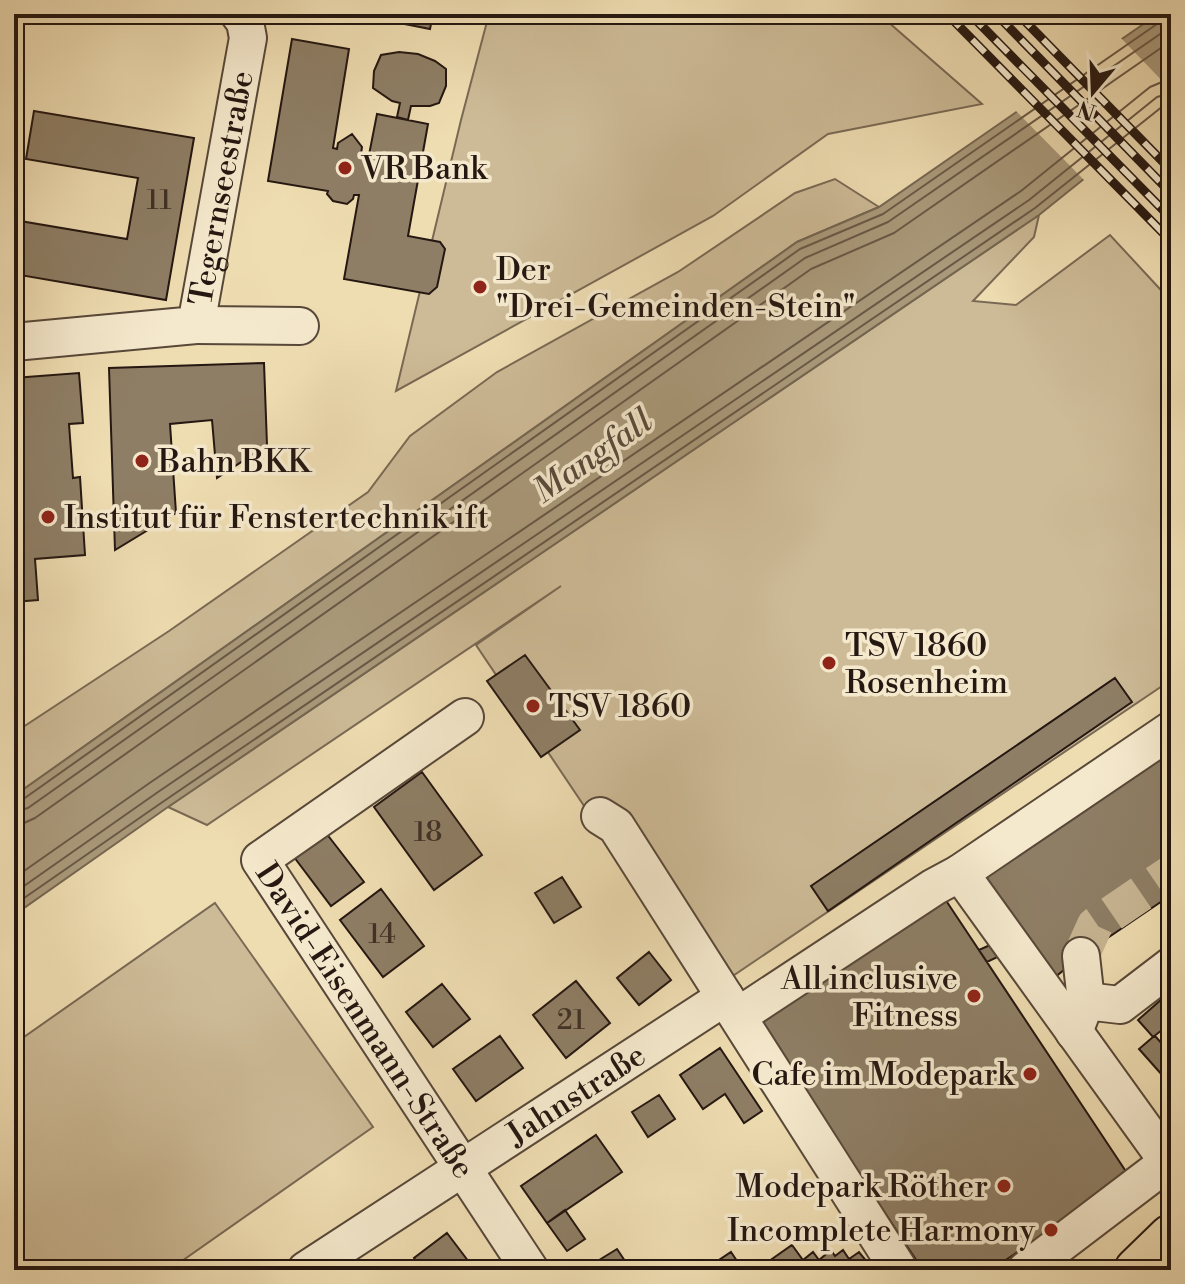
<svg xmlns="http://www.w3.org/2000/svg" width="1185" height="1284" viewBox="0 0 1185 1284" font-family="'Libre Bodoni',serif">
<rect width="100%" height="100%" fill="#efddb2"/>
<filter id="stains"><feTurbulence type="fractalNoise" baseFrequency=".0025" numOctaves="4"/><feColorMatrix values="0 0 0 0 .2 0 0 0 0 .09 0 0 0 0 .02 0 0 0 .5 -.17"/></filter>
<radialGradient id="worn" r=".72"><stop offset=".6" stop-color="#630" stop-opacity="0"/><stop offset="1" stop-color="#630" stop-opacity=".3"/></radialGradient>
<path fill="#cdbb97" stroke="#796954" stroke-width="2" d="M489,14H879L982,104L828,134L713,216L396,391L461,120Z
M835,179L879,207L797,242L14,796V733L169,631L368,492L410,436L497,372L678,272L795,193Z
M1039,215L1034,237L973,301L1016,305L1110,235L1171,301V680L709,992L476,645L561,586L207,825L168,807Z
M215,903L373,1127L169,1270H14V1044Z"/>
<path fill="#aa9a7b" stroke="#756651" stroke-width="2" d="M1158,14H1171V109L1039,215L168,807L14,915V796L797,242L879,207Z"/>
<path fill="#efddb2" d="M1119,36L1171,90V114L1086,182L1014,109Z"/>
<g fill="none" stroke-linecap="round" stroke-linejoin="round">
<path stroke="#685846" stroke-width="2" d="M14,802L22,800L800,249L883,214L1157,24L1160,20L1161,14
M14,812L28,808L805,258L888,222L1163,32L1169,26L1171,19
M14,824L24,823L35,818L811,269L894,233L1171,41
M14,878L151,782L1021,191L1150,87L1162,82L1171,81
M14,893L158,792L1029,200L1157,97L1171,93
M14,905L164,801L1035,208L1163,106L1171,104"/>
</g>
<path fill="#8e7e65" stroke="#251711" stroke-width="2" d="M374,14H433L430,29L374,18Z
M292,39L349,49L333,148L337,149L338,143L352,134L362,147L361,154L369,155L377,114L428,124L408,236L440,242L445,249L437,287L429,294L344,279L359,195H354L353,199L347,204L333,201L327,194L328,191L268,181Z
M399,52L418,54L435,61L446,69V86L439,103L430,106H411L408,120L397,117L400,103L392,101L373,88L374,71L381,55Z
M34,111L194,138L166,300L14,274V220L127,239L138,178L26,159Z
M264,363L267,445L217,478L212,420L170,424L176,513L115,550L109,368Z
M79,373L83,423L69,424L73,478L80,477L85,555L35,559L38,600L14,602V378Z
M525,655L580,730L541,757L487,681Z
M1115,678L1132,702L828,911L811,886Z
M1171,743V895L1081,956L1054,978L982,874Z
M422,772L482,855L434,890L374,807Z
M326,833L364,882L331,906L294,857Z
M562,877L581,907L554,923L535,893Z
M381,889L424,946L383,977L340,920Z
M943,896L1129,1176L991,1270H923L756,1021Z
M1021,931L1029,942L987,962L979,950Z
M649,952L671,980L639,1005L617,978Z
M576,981L610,1023L566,1058L533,1015Z
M442,984L470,1019L433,1047L406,1012Z
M1171,991V1023L1153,1037L1138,1020Z
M500,1036L523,1068L476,1101L453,1069Z
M1153,1037H1156L1171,1054V1085L1139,1049Z
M720,1048L762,1111L744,1123L725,1094L703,1109L680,1075Z
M659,1095L675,1119L648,1137L632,1112Z
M596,1135L622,1172L547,1223L521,1186Z
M565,1210L585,1239L567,1251L547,1223Z
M447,1233L475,1270H423L414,1258Z
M792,1245L803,1260L813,1252L819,1260L831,1250L835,1256L843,1250L849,1259L859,1252L868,1263L858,1270H780L772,1259Z
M617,1249L631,1270H583Z
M731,1252L743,1270H704Z"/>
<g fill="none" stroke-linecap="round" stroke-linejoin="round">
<path stroke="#c7b592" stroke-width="36" stroke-dasharray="36 18" stroke-linecap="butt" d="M1081,956L1095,925L1171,873"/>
<g stroke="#584839" stroke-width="40">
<g id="minor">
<path d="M196,325L300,326"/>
<path id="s1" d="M14,342L196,325L248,38L245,22L239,14"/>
<path id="s2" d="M465,717L260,860L530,1270"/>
<path d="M600,816L616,826L899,1270"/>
<path d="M960,873L1171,730"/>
<path d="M1081,956L1086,1001"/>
<path d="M738,1016L934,887L960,873L1171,1166"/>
<path d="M1074,1032L1086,1001L1120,1005L1171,966"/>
<path id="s3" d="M306,1270L725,997"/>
<path d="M1026,1270L1168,1162"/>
</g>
</g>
<g stroke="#251711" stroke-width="48">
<path id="major" d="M1137,1270L1171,1237"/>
</g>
<use href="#minor" stroke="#f5e9cd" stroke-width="36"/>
<use href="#major" stroke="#efddb2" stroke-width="44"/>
<g stroke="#251711" stroke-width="9">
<path id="rail" d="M947,14L1171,241
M970,14L1171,218
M996,14L1171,193
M1018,14L1171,170"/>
</g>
<use href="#rail" stroke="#f5e9cd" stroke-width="6" stroke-dasharray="18" stroke-linecap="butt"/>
</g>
<g fill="#8f2418" stroke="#f5e9cd" stroke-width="3">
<circle cx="345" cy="168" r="8"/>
<circle cx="480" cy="287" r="8"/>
<circle cx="142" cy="461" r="8"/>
<circle cx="48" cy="517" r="8"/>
<circle cx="829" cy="663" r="8"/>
<circle cx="533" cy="706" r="8"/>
<circle cx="974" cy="996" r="8"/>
<circle cx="1030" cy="1074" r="8"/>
<circle cx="1004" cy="1186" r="8"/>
<circle cx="1051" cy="1230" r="8"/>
</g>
<g text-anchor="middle" stroke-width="7" stroke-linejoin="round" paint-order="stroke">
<g font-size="28" fill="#3f3126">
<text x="159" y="209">11</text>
<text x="428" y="841">18</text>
<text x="382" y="943">14</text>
<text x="571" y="1029">21</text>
</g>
<g font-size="32" fill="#251711" stroke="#f5e9cd" text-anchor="start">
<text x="361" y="179">VR Bank</text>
<text x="496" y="280">Der<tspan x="496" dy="37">"Drei-Gemeinden-Stein"</tspan></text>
<text x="158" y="472">Bahn BKK</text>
<text x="64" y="528">Institut für Fenstertechnik ift</text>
<text x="845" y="656">TSV 1860<tspan x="845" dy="37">Rosenheim</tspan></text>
<text x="549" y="717">TSV 1860</text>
<text x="958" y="989" text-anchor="end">All inclusive<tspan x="958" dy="37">Fitness</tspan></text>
<text x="1014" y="1085" text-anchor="end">Cafe im Modepark</text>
<text x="988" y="1197" text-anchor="end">Modepark Röther</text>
<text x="1035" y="1241" text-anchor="end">Incomplete Harmony</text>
</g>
<g font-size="32" fill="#251711" stroke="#f5e9cd">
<text dy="11" stroke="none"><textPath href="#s1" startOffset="322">Tegernseestraße</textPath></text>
<text dy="11" stroke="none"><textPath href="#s2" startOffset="442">David-Eisenmann-Straße</textPath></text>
<text dy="11" stroke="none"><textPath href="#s3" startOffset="322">Jahnstraße</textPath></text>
</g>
<g font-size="34" font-style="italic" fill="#5a4b3b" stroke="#f5e9cd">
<text transform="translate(592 455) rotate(-35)" y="12">Mangfall</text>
</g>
</g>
<rect width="1185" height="1284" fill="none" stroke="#efddb2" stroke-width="48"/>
<rect x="16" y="16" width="1153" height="1252" fill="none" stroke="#251711" stroke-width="4"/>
<rect x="24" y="24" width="1137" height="1236" fill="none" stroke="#251711" stroke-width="2"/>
<g transform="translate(1093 92) rotate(199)" stroke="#f5e9cd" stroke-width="6" paint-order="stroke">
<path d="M0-6L14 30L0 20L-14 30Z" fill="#251711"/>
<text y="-12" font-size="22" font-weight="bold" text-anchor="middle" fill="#251711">N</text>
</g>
<rect width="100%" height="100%" filter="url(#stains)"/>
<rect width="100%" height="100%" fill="url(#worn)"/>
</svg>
